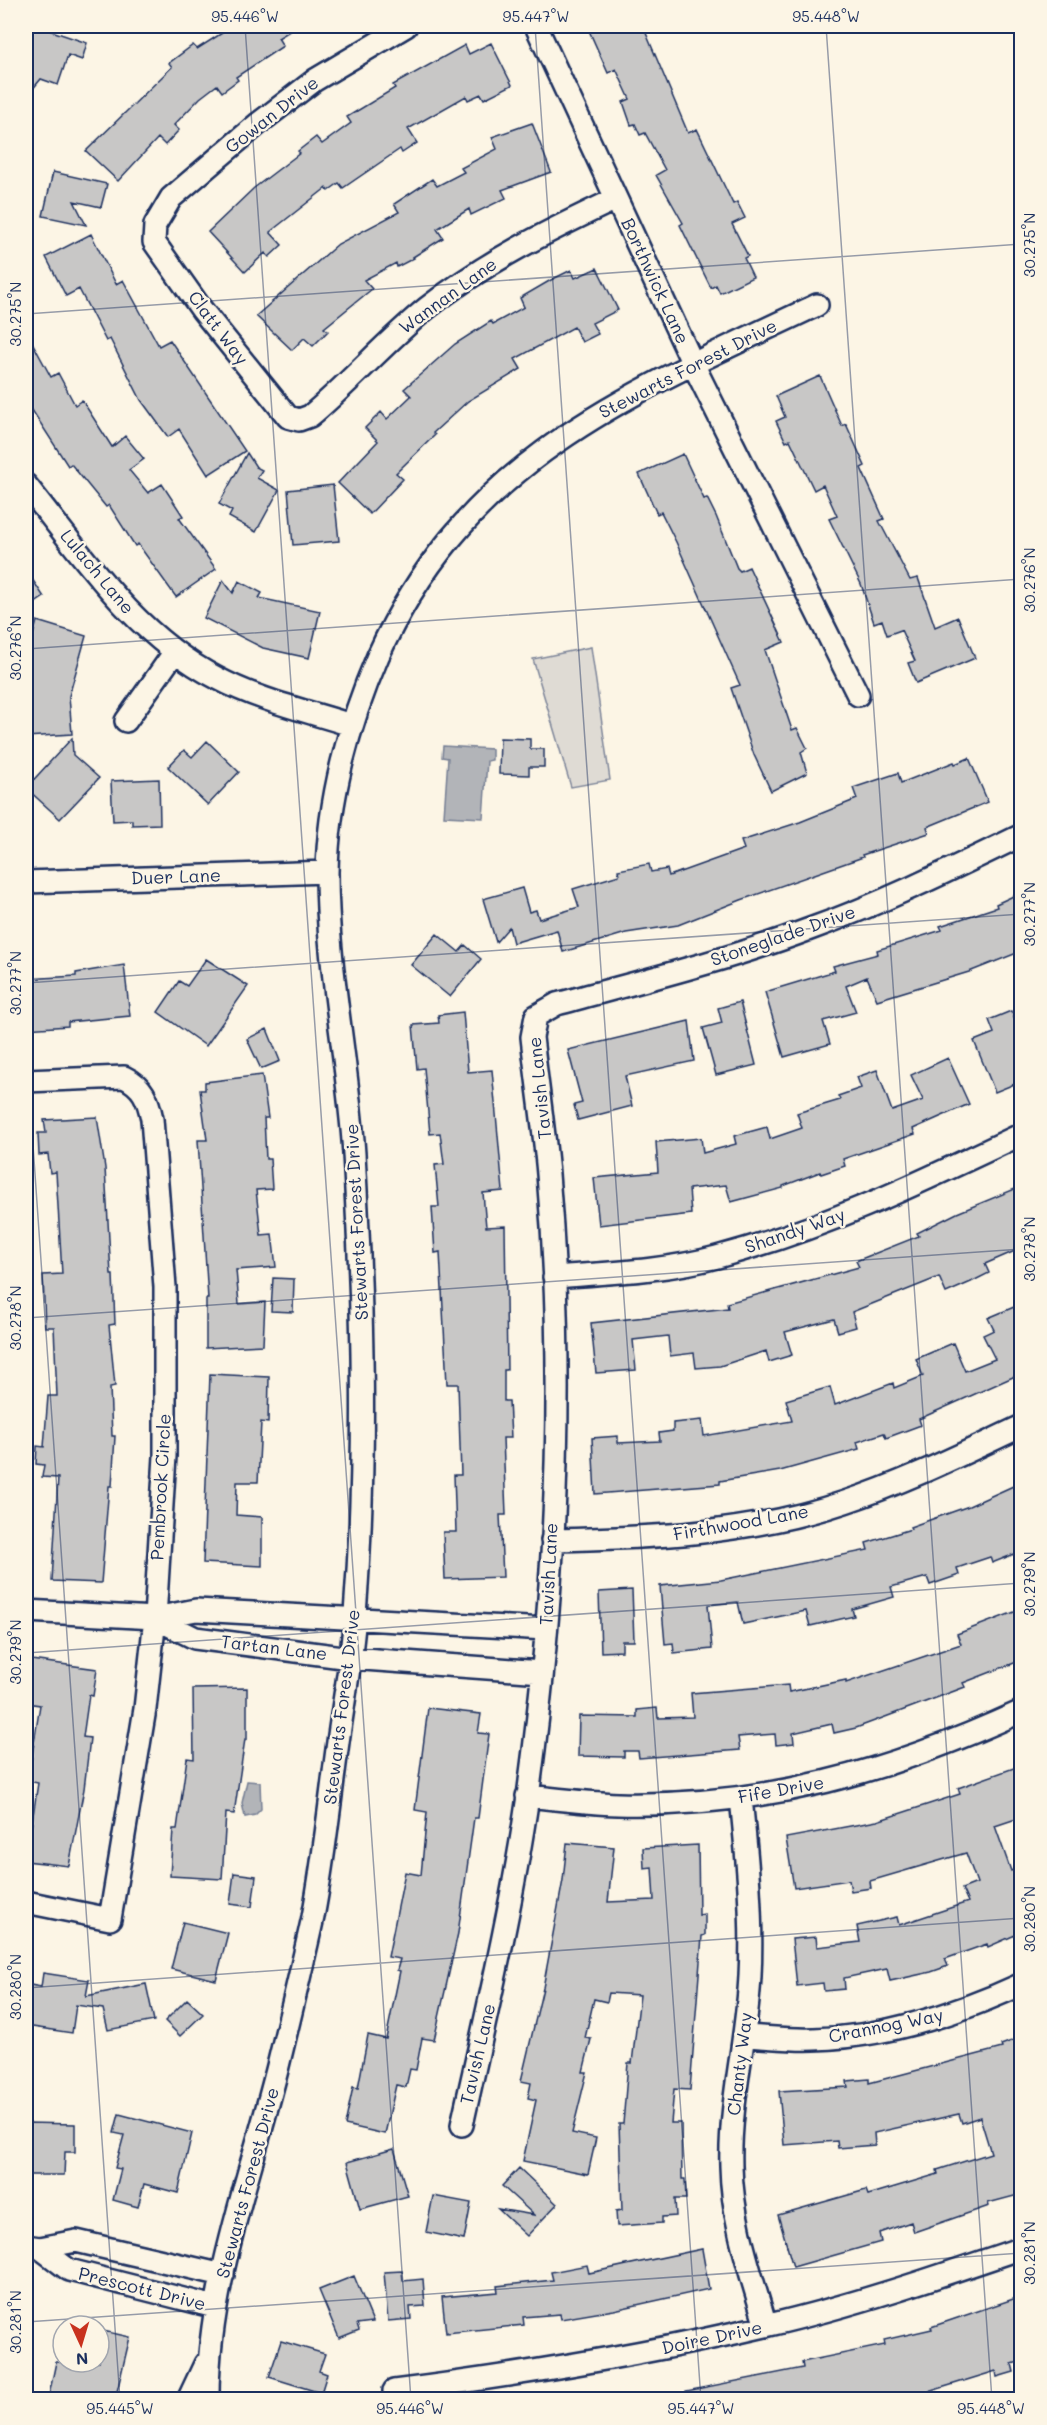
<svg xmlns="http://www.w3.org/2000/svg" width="1047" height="2425" viewBox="0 0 1047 2425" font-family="Mali,sans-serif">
<rect width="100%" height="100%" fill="#fcf5e5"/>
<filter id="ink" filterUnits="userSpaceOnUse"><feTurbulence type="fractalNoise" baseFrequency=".0167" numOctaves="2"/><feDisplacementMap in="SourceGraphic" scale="12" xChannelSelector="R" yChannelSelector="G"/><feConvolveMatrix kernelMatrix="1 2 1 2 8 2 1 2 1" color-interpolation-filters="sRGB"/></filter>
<g filter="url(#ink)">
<path fill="#dfdbd4" stroke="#7d8599" stroke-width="1.5" d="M591,647L610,780L571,787L533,659Z"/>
<path fill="#b2b4b8" stroke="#767f94" stroke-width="1.5" d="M443,746L492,749V760L487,761L483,818L444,816L448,758L442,757Z
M247,1781L260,1782L261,1809L255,1815L245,1817L242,1803Z"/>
<path fill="#c8c7c6" stroke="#1b2f5e" stroke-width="1.5" d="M26,26H37L87,43L82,60L68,55L58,85L41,79L26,97Z
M233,26H298L278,38L283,46L236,77L238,80L222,92L217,85L200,98L174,125L179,130L165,145L158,138L118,181L86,151L172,67L169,63L193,45L197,49Z
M587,26H643L688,133L697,129L733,204L737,202L745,218L732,224L748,256L744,258L753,277L720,293L716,285L711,288L680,225L683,223L656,175L665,170L645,133L640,135L635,124L631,125L623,102L630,99L616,69L608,73Z
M491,43L512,85L484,99L481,94L468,100L466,96L408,129L417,143L402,153L400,149L343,188L339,183L328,191L326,188L270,232L282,245L269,257L265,253L245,272L208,232L254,188L300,153L298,151L316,137L322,144L351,123L347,117L395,88L393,85L465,45L469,54Z
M532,123L551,172L502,190L506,198L471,215L469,209L437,229L443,238L413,257L414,258L397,267L396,263L364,280L372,289L324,328L328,331L313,346L304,338L292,350L256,316L338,244L399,212L394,204L432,179L437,186L464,172L461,168L497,149L492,137Z
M53,172L107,184L101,207L74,201L86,225L43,216Z
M91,234L116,284L123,280L159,346L170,340L245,451L208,475L179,429L168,437L141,400L110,339L106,341L79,289L66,296L46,257Z
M597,268L618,310L592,323L598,334L582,342L574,327L515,359L521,369L468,401L433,433L435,435L396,473L403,479L370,514L338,483L378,441L365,428L381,412L387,419L411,396L404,389L455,344L491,321L493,324L524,307L520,298L551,280L571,270L575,278Z
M26,331L51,377L58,373L75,405L82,400L112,447L125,436L144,459L129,470L148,493L162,484L183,516L179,518L216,569L176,597L138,544L135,546L109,505L106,507L71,464L68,466L32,410L26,414Z
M820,376L842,426L846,424L865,466L861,468L884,519L879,521L910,580L918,578L935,627L958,617L975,658L916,683L908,663L915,661L901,630L887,635L882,620L874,623L861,584L829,519L837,516L823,485L814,490L790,440L786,442L776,421L785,417L776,396Z
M247,453L256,467L262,470L257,478L279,490L256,532L229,517L232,511L219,504Z
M683,454L704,499L707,498L716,516L737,568L740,571L749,567L784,642L765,650L792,730L797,728L807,748L801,752L807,773L771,791L754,755L731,688L740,685L676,542L661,512L657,514L639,474Z
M333,485L339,541L293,545L288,490Z
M26,570L44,597L26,609Z
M223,580L233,593L239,581L262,593L259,598L320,611L309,658L263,648L204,618Z
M37,621L86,636L69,696L72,734L26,737V660Z
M72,738L73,755L99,778L60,819L26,788Z
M500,738L530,739V749H544V767H529V775L499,774Z
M207,741L239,772L208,805L168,767L184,750L192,757Z
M969,758L988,802L927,827L929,833L862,855L863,857L741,900L678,925L626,933L563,952L557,930L513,943L509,927L496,942L483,899L522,888L529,912L536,910L539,919L579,907L573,889L619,875L618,870L649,864L651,872L667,869L669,876L744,849L741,841L800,822L857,799L853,788L898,773L901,783L954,762L955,764Z
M159,779L160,824L132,825V820L113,821L111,781Z
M1022,892V951L969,972L877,1000L867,977L846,986L856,1012L823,1021L830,1044L784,1057L765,992L835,971L833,966L878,954L877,950L942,930L940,926L997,907L996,904Z
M437,934L459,952L465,945L481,959L450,997L411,965Z
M206,959L248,986L206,1046L158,1012L179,981L187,986Z
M124,965L130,1016L68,1022V1026L26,1029V979L76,976V973Z
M740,1002L756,1065L716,1075L703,1028L722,1023L718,1008Z
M1011,1011L1022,1037V1081L995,1092L974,1041L994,1033L989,1020Z
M463,1012L468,1072L492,1070L503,1191L483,1193L486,1227L505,1226L507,1370H504V1401H509L511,1438H503L506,1515H500L503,1577L445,1579L443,1532H456L454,1475H461L458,1384H447L440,1252L435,1253L432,1207H439L435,1165L444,1164L440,1133L430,1134L424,1068L417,1069L413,1025L439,1023L438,1015Z
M689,1021L694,1061L625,1076L632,1106L578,1120L574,1105L582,1103L568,1050Z
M267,1029L280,1061L261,1069L247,1039Z
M948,1058L969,1104L913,1129L915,1134L843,1159L845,1166L821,1174L820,1172L783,1186V1188L731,1202L726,1185L689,1189L691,1214L599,1225L594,1178L658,1172L656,1142L701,1138L703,1153L736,1144L734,1136L767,1127L770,1139L802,1128L797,1113L840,1100L838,1096L861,1088L857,1077L877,1070L892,1111L923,1100L911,1075Z
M262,1075L268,1118H264L266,1159H270L272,1189L256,1190L261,1235L272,1234L276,1267L236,1270L239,1304L265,1302L263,1345L206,1348V1299H208L198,1140H207L200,1090H205V1082Z
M97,1117L105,1168L111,1275H113L115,1324L109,1325L115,1386L110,1387L112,1436H115L112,1486H109L101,1583L52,1581L58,1478L42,1477L44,1465L36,1464L37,1446L44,1447L48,1396H57L54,1327H45L43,1275L62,1274L56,1172L50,1173L48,1154L39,1155L38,1133H46L44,1120Z
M1022,1186V1248L985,1264L989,1273L971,1282L946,1293L939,1277L852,1312L856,1327L838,1332L834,1319L785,1332L792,1355L769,1362L766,1351L720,1366L696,1368L694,1353L670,1356L668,1336L633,1340L636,1370L596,1373L591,1323L728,1308L727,1303L859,1267L856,1261L919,1236L917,1233L957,1213Z
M273,1278L294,1279L293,1312L271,1311Z
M1014,1307L1022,1323V1373L919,1419L921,1425L886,1438L884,1433L857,1442L859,1449L780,1471L720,1481V1484L595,1494L592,1438L618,1436V1443L660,1441L659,1433L673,1431V1423L702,1420L704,1436L792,1421L786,1400L830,1387L835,1405L893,1383L894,1388L923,1376L916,1359L953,1343L965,1371L995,1359L983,1335L994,1330L988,1318Z
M210,1374L269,1377L268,1423L261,1422L258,1482H237L236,1515L262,1517V1566L203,1563Z
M1022,1482V1551L992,1563L990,1557L957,1568L959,1575L930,1585L927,1577L891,1587L894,1597L852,1609L854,1616L810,1626L806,1611L743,1624L738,1602L708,1605L712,1649L674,1653L673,1643L665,1644L660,1586L721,1580L868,1550L866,1543L911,1529L910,1527L969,1506Z
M632,1590L634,1641H622V1651L601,1652L599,1592Z
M1022,1609V1660L963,1683L965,1687L856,1728L834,1733L832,1724L793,1733L794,1743L776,1745L775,1734L738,1737L740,1750L639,1758L638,1751H624V1757L578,1756L579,1716L637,1717V1710L657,1708L658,1718L693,1717L691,1693L788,1685L789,1692L846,1680V1683L961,1644L957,1634Z
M31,1660L97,1669L93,1696L89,1695L83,1737L90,1738L84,1789L69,1866L26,1861L38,1783L28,1781L40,1705L26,1703Z
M247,1688V1739H245L234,1814L226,1813L222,1879L170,1876L173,1829H177L187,1758L194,1759L193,1689Z
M428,1708L481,1714L478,1733L489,1734L478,1818H474L458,1933L434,2040L422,2038L416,2070L410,2069L406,2087L396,2085L385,2134L345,2125L353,2087L358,2088L368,2035L386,2039L400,1971L397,1970L400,1959L388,1957L405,1872L421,1875L427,1812L415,1810Z
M1022,1765V1817L995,1826L1011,1871L1022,1866V1932L988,1947L987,1944L945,1959L948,1966L931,1972L890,1981L887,1969L844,1978L845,1989L824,1991L823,1983L797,1986L792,1939L816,1937L817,1947L860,1942L857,1926L897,1917L899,1925L968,1902L962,1889L977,1883L966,1853L870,1881L871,1888L851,1891L849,1880L794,1888L786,1838L877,1821L960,1794L958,1788Z
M567,1843L614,1847L608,1902L654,1900L652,1867L644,1868L643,1848L698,1845L699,1915L705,1914V1935L702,1936L690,2090L674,2089L671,2123H681L682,2179H685L686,2199H675L676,2216L662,2217V2223L617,2226L616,2211L622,2210L619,2124H623L628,2063H632L640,1995L609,1993L607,2002L594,1999L585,2038L591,2039L583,2072H587L572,2133L596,2138L588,2174L523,2161L536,2100L528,2098L531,2083L521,2081L543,1988L563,1880Z
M234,1873L256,1876L252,1907L230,1904Z
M183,1922L228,1933L216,1980L171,1969Z
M43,1973L89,1980L86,1996L146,1984L154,2021L108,2030L103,2009L76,2005L72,2033L26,2026L30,1985L41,1987Z
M187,1999L203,2014L180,2036L165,2021Z
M1022,2037V2194L988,2203L989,2206L914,2232L911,2222L879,2233L881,2242L793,2267L778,2215L866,2190L868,2195L938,2174L937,2170L991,2153L980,2117L962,2123L959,2114L874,2133L875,2145L838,2148L837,2141L784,2145L779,2091L848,2087L847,2081L869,2079V2083L1002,2048L1001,2045Z
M119,2114L192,2133L178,2193L144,2184L138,2207L113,2200L121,2169L115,2168L124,2135L114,2133Z
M26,2123L75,2124V2152H65L64,2175H26Z
M394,2149L408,2196L360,2209L347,2162Z
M519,2168L557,2204L527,2236L498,2209L534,2215L502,2186Z
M433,2196L471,2203L464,2240L426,2232Z
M702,2249L709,2289L614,2310L561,2319L560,2314L523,2317L524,2325L446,2333L442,2297L498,2292L497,2286L553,2280L551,2272L587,2265L589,2273Z
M402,2271L403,2281L423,2279L425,2306L410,2307L411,2319L388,2321L384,2272Z
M354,2276L373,2322L357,2324L359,2330L339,2338L319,2290Z
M1022,2296V2361L1012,2364L1014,2372L997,2377L996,2371L928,2392L897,2399L896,2394L867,2400H687L686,2391L803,2368L802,2362L885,2345L884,2340L932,2329L931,2327Z
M103,2331L130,2337L115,2400H48L56,2362H99Z
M281,2341L325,2354L319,2371L327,2374L321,2393L269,2377Z"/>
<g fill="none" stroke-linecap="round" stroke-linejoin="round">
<g stroke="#1b2f5e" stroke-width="26">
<path id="street" d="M406,26L315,80L259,123L171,198L155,225L154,242L202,310L288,417L299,420L310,416C351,382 386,341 427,308C485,262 550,230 616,199
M536,26L693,364L858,695
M26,485C83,556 134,635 217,678C258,700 307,711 351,725
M126,721L174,653
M26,882L327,872
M26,1081L124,1077C143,1086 148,1099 152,1119L165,1287V1456L155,1618L145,1709L110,1919L26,1902
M554,1277C608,1273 665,1271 717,1257C824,1229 923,1181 1022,1134
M552,1540C651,1538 750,1534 845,1502C906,1482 964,1453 1022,1426
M26,1611L155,1618L196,1610L546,1629
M155,1618L195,1638L350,1658L542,1672
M527,1796C557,1799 588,1803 618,1804C766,1807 889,1772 1022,1711
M741,1798C747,1857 753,1917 750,1976C747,2039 729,2103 731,2166C732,2221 751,2274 766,2326
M745,2036C768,2037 791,2040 814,2039C886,2037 957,2014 1022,1984
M462,2125C486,2016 512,1907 528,1796C556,1591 566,1380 548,1174C544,1128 537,1083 532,1037L536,1016L557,1004C642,981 728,960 810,929C883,903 952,869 1022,835
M26,2246L40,2248L76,2241L223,2275
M40,2248L69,2270L215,2307
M394,2391C519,2375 642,2355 765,2326C852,2306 937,2277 1022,2248
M188,2400L205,2364
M208,2400C207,2287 251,2175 278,2066C290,2017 302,1967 313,1917C324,1860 330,1800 338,1742C344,1699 352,1657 355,1614C367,1460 363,1308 354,1154C348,1061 327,967 327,873C328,800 349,723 378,656C468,456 632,393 817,305"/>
</g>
<use href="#street" stroke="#fcf5e5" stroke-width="21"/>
</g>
</g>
<path fill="none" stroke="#1b2f5e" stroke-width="1.5" stroke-opacity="0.45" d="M245,26L411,2400M535,26L701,2400M826,26L992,2400M26,314L1022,244M26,649L1022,579M26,983L1022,914M26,1044L120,2400M26,1318L1022,1249M26,1653L1022,1583M26,1988L1022,1918M26,2322L1022,2253"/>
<g text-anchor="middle" stroke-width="5" stroke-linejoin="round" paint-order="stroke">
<g font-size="18" fill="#1b2f5e" stroke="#fcf5e5">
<text transform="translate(272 115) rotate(-38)" y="6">Gowan Drive</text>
<text transform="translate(655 281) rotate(65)" y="6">Borthwick Lane</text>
<text transform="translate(448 296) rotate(-36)" y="6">Wannan Lane</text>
<text transform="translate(218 328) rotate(53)" y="6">Clatt Way</text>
<text transform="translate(688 369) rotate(-27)" y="6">Stewarts Forest Drive</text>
<text transform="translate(97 572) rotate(50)" y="6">Lulach Lane</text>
<text transform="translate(176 877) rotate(-2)" y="6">Duer Lane</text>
<text transform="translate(783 936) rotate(-19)" y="6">Stoneglade Drive</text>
<text transform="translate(540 1088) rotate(-96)" y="6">Tavish Lane</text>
<text transform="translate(357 1222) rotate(-93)" y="6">Stewarts Forest Drive</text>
<text transform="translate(795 1231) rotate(-19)" y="6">Shandy Way</text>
<text transform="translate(161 1487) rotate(-87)" y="6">Pembrook Circle</text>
<text transform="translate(741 1523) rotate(-10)" y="6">Firthwood Lane</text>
<text transform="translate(549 1574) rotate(-87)" y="6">Tavish Lane</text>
<text transform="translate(274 1648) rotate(7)" y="6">Tartan Lane</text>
<text transform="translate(342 1707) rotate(-83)" y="6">Stewarts Forest Drive</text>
<text transform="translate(781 1790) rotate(-10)" y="6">Fife Drive</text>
<text transform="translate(886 2026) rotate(-11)" y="6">Crannog Way</text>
<text transform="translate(478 2054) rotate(-77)" y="6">Tavish Lane</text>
<text transform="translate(740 2064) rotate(-83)" y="6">Chanty Way</text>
<text transform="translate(248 2183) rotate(-75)" y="6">Stewarts Forest Drive</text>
<text transform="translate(142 2289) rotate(14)" y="6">Prescott Drive</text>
<text transform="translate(712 2338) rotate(-12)" y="6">Doire Drive</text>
</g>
</g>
<rect width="1047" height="2425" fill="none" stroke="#fcf5e5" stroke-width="66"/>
<g transform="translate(81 2344) rotate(176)"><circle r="28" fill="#fcf5e5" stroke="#a2a6af" stroke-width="1.5"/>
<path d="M0-4.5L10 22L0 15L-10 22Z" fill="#c8321e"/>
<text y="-9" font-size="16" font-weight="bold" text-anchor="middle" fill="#1b2f5e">N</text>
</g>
<rect x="33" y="33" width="981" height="2359" fill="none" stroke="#1b2f5e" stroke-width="2"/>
<g font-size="15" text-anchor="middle" fill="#1b2f5e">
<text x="245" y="22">95.446°W</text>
<text x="536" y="22">95.447°W</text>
<text x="826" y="22">95.448°W</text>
<text transform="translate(1030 245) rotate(-90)" y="5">30.275°N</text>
<text transform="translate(16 314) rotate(-90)" y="5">30.275°N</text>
<text transform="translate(1030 580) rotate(-90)" y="5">30.276°N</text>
<text transform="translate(16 648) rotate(-90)" y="5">30.276°N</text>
<text transform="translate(1030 914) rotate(-90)" y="5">30.277°N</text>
<text transform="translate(16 983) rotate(-90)" y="5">30.277°N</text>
<text transform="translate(1030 1249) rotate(-90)" y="5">30.278°N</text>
<text transform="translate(16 1318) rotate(-90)" y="5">30.278°N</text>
<text transform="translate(1030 1584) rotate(-90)" y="5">30.279°N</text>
<text transform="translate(16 1652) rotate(-90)" y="5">30.279°N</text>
<text transform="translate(1030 1919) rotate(-90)" y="5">30.280°N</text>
<text transform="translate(16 1987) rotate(-90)" y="5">30.280°N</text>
<text transform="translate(1030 2253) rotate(-90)" y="5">30.281°N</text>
<text transform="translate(16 2322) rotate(-90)" y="5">30.281°N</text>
<text x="120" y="2414">95.445°W</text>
<text x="410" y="2414">95.446°W</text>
<text x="701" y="2414">95.447°W</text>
<text x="991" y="2414">95.448°W</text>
</g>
</svg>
